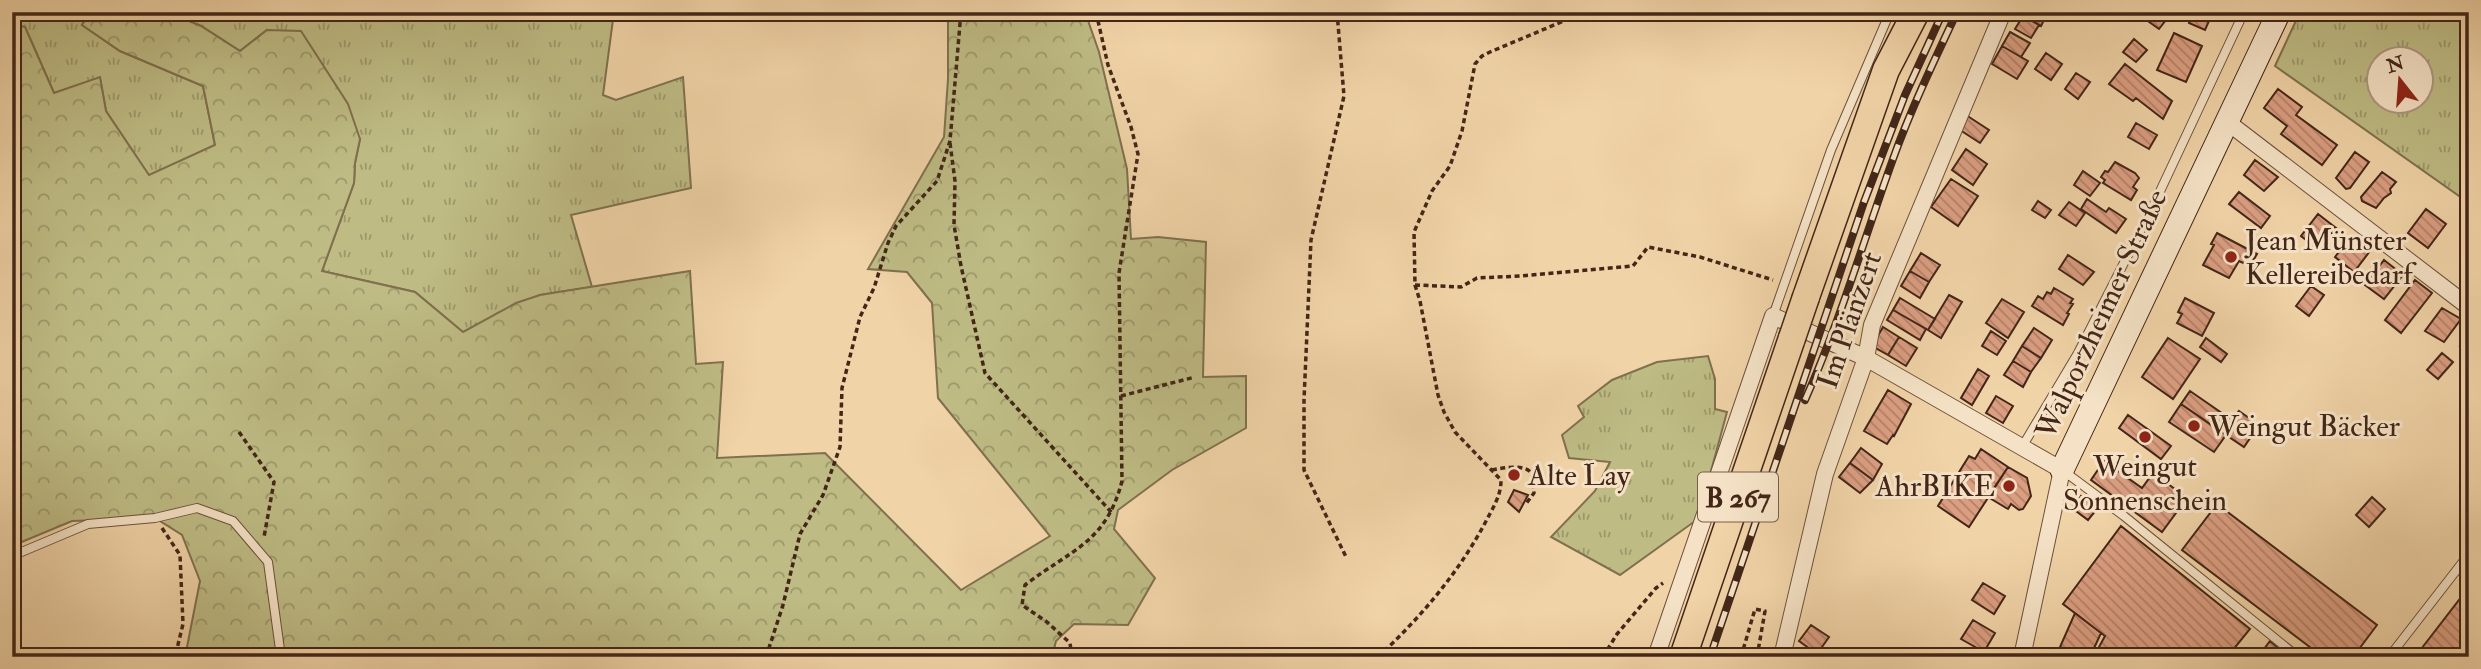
<svg xmlns="http://www.w3.org/2000/svg" width="2481" height="669" viewBox="0 0 2481 669" font-family="'IM FELL Double Pica',serif">
<defs>
<pattern id="grass-tufts" width="24" height="20" patternUnits="userSpaceOnUse" patternTransform="scale(1.75)"><rect width="24" height="20" fill="#bebb84"/><path d="M3 7l-1-3M5 7V3M7 7l1-3M15 17l-1-3M17 17v-4M19 17l1-3" fill="none" stroke="#9c986b"/></pattern>
<pattern id="forest-crowns" width="20" height="18" patternUnits="userSpaceOnUse" patternTransform="scale(1.75)"><rect width="20" height="18" fill="#bebb84"/><path d="M2 6a3 3 0 1 1 6 0M12 15a3 3 0 1 1 6 0" fill="none" stroke="#9c986b"/></pattern>
<pattern id="building-back-hatch" width="6" height="6" patternUnits="userSpaceOnUse" patternTransform="scale(1.75)"><rect width="6" height="6" fill="#db9e81"/><path d="M-1 5l2 2M0 0l6 6M5-1l2 2" fill="none" stroke="#b38169"/></pattern>
</defs>
<rect width="100%" height="100%" fill="#f0d3a7"/>
<filter id="stains"><feTurbulence type="fractalNoise" baseFrequency=".00286" numOctaves="4"/><feColorMatrix values="0 0 0 0 .2 0 0 0 0 .09 0 0 0 0 .02 0 0 0 .5 -.17"/></filter>
<radialGradient id="worn" r=".72"><stop offset=".6" stop-color="#630" stop-opacity="0"/><stop offset="1" stop-color="#630" stop-opacity=".3"/></radialGradient>
<path fill="url(#grass-tufts)" stroke="#80704e" stroke-width="2" fill-rule="evenodd" d="M12,12H90L82,25L120,51L203,86L215,145L149,176L106,111L100,78L54,93L25,27L12,25Z
M167,12H614L603,95L616,100L683,77L691,188L571,215L592,287L540,295L498,313L464,333L415,292L322,271L354,183L355,163L360,139L267,30L240,51L201,26Z
M2300,12H2469V203L2275,66ZM2380,60H2422V102H2380Z
M1708,356L1715,379V409L1727,412L1698,519L1620,575L1551,537L1595,491L1610,462L1569,458L1562,435L1584,417L1578,406L1612,380L1657,362Z"/>
<path fill="url(#forest-crowns)" stroke="#80704e" stroke-width="2" d="M90,12H167L201,26L240,51L267,30L301,31L348,104L360,139L355,163L354,183L322,271L415,292L463,332L516,303L540,295L690,271L696,364L723,362L717,458L825,453L961,590L1050,536L938,398L932,303L907,272L868,269L944,137L948,79V12H1085L1099,52L1127,169L1131,239L1158,237L1206,242L1203,377L1246,376V428L1172,470L1118,510L1114,529L1155,578L1128,625L1074,624L1056,641L1052,657H185L200,581L182,535L155,518L72,521L12,546V25L25,27L54,93L100,77L106,111L149,175L215,145L203,86L120,51L82,25Z"/>
<path fill="url(#building-back-hatch)" stroke="#432618" stroke-width="2" d="M2019,12H2048L2041,26Z
M2150,12H2165L2169,16L2159,29L2145,19Z
M2194,12H2213L2205,30L2189,23Z
M2023,16L2039,25L2031,38L2015,29Z
M2010,32L2030,43L2021,57L2002,46Z
M2174,33L2202,46L2186,82L2157,70Z
M2134,39L2147,50L2136,62L2123,52Z
M2002,46L2028,61L2017,79L1992,64Z
M2046,53L2062,64L2051,80L2035,69Z
M2125,64L2172,101L2163,119L2136,98L2133,101L2109,84Z
M2076,73L2090,82L2078,99L2065,89Z
M2278,89L2302,107L2296,115L2337,145L2322,165L2281,134L2287,126L2264,108Z
M1966,115L1989,130L1980,143L1957,128Z
M2136,123L2157,135L2149,149L2128,137Z
M1966,149L1987,164L1973,185L1952,170Z
M2355,152L2369,162L2350,188L2346,189L2336,178Z
M2255,160L2278,177L2264,191L2244,175Z
M2115,162L2135,173L2139,178L2133,187L2137,190L2131,200L2103,183L2105,180L2101,177L2105,171L2108,172Z
M2083,171L2100,183L2090,196L2074,185Z
M2382,172L2396,182L2390,189L2391,193L2384,198L2376,208L2362,201L2361,197Z
M1951,179L1978,196L1958,226L1931,207Z
M2239,192L2270,216L2261,228L2229,204Z
M2087,199L2106,212L2109,208L2126,219L2116,233L2081,209Z
M2038,201L2051,210L2045,218L2032,210Z
M2069,202L2085,213L2076,226L2059,215Z
M2426,209L2446,224L2428,248L2408,233Z
M2318,214L2336,228L2319,250L2301,236Z
M2217,233L2257,254L2250,266L2239,261L2229,278L2203,265L2214,245L2211,244Z
M2355,238L2370,251L2354,272L2335,257L2349,239L2352,242Z
M1921,253L1940,265L1929,282L1910,271Z
M2068,255L2094,272L2083,285L2059,269Z
M2384,260L2403,275L2384,299L2365,285Z
M1910,271L1929,282L1920,298L1901,286Z
M2415,280L2432,293L2401,333L2385,320Z
M2311,286L2324,295L2309,316L2296,306Z
M2054,288L2073,299L2070,303L2073,304L2067,313L2069,314L2063,325L2032,306L2038,296L2043,299L2047,292L2051,294Z
M1949,295L1962,302L1941,338L1928,330Z
M1900,298L1935,319L1928,330L1893,310Z
M2185,298L2214,313L2202,336L2177,323L2182,314L2178,312Z
M2002,299L2024,312L2008,338L1986,323Z
M2442,308L2461,319L2444,342L2425,331Z
M1893,310L1926,329L1920,340L1887,320Z
M1883,327L1899,337L1888,355L1872,346Z
M2034,328L2052,340L2041,358L2022,346Z
M1991,331L2006,341L1997,355L1982,346Z
M2469,335V357L2462,353L2465,349L2460,346Z
M1899,337L1917,348L1906,366L1888,355Z
M2168,338L2200,359L2173,399L2142,377Z
M2206,338L2227,354L2221,362L2200,347Z
M2022,346L2041,358L2031,372L2013,361Z
M2442,353L2453,362L2438,379L2427,370Z
M2013,361L2031,372L2023,387L2004,375Z
M1978,369L1989,376L1972,405L1961,398Z
M1888,390L1911,404L1894,436L1893,435L1887,444L1864,431Z
M2190,391L2229,418L2220,431L2181,404Z
M1996,396L2013,406L2003,423L1986,413Z
M2181,404L2226,435L2214,452L2169,422Z
M2239,411L2259,425L2244,447L2223,433Z
M2128,415L2171,446L2161,459L2119,428Z
M1861,448L1882,464L1873,480L1850,463Z
M1981,449L2008,467L1969,527L1938,506L1969,456L1975,459Z
M2104,461L2142,488L2153,473L2187,498L2162,532L2091,480Z
M1850,463L1873,480L1860,493L1839,477Z
M2008,467L2027,478L2031,496L2023,509L2019,510L2011,504L2008,509L1988,497Z
M1514,490L1528,495L1519,512L1508,502Z
M2081,496L2097,509L2088,520L2072,508Z
M2372,497L2385,509L2369,527L2356,515Z
M2217,504L2377,625L2353,657H2323L2182,550Z
M2121,526L2250,629L2232,651L2239,657H2108L2099,647L2105,636L2063,604Z
M1983,583L2005,596L1994,614L1972,600Z
M2469,587V657H2415Z
M2075,613L2101,633L2090,657H2080L2060,647Z
M1973,620L1995,633L1984,652L1961,639Z
M1811,625L1829,637L1817,654L1799,641Z
M2270,641L2289,657H2258Z"/>
<g fill="none" stroke-linecap="round" stroke-linejoin="round">
<g stroke="#6e513c" stroke-width="10">
<path id="lane" d="M1773,316L1831,150L1890,12
M2022,447L2078,353L2155,202L2244,12
M2065,472L2124,516L2298,657
M12,556L88,524L155,518L197,508L233,521L268,562L281,657
M2389,657L2469,554"/>
</g>
<g stroke="#6e513c" stroke-width="18">
<path id="street" d="M2226,121L2469,307
M1656,657L1773,316L1866,358L2062,470L2022,657
M1782,657L1825,474L1866,358L1872,325L2003,12"/>
</g>
<g stroke="#432618" stroke-width="25">
<path id="secondary" d="M2062,470L2279,12"/>
</g>
<g stroke="#432618" stroke-width="29">
<path id="primary" d="M1806,297L1886,70L1916,12
M1683,657L1792,338"/>
</g>
<path stroke="#432618" stroke-width="3.5" stroke-dasharray="5 3.5" stroke-linecap="butt" d="M1337,12L1344,96L1311,240L1304,400V470L1347,559
M950,143L955,181L954,225L961,266L985,373L1112,513
M1415,285L1461,287L1477,278L1520,276L1633,266L1648,247L1700,257L1773,280
M1121,396L1195,377
M239,432L274,482L264,537
M1492,470C1501,468 1528,463 1532,475C1534,480 1533,488 1534,493L1525,505
M162,528L180,555L183,624L175,657
M766,657L783,605L800,534L823,495L840,447L842,388L860,317L874,288L888,243L896,226L937,181L950,141L961,12
M1072,657L1070,643L1047,622L1022,605L1025,585C1072,549 1106,543 1122,481L1119,273L1138,154L1131,127L1108,65L1096,12
M1378,657C1420,618 1456,576 1484,525C1492,509 1501,497 1501,480L1455,432L1444,412L1438,395L1420,301L1415,285L1414,232L1432,191L1450,166L1462,131L1475,64L1482,56L1490,52L1585,12
M1603,657L1617,634L1656,588L1663,583
M1741,657L1755,609L1765,611L1757,657"/>
<use href="#lane" stroke="#f5e2c6" stroke-width="8"/>
<use href="#street" stroke="#f5e2c6" stroke-width="16"/>
<use href="#secondary" stroke="#f5e2c6" stroke-width="23"/>
<use href="#primary" stroke="#f0d3a7" stroke-width="26"/>
<g stroke="#432618" stroke-width="8">
<path id="rail" d="M1805,400C1840,322 1864,239 1893,159C1911,109 1934,61 1957,12
M1710,657L1864,202L1905,95L1943,12"/>
</g>
<use href="#rail" stroke="#f5e2c6" stroke-width="5" stroke-dasharray="16" stroke-linecap="butt"/>
<g stroke="#432618" stroke-width="29" stroke-linecap="butt">
<path id="primary-bridge" d="M1792,338L1806,297"/>
</g>
<use href="#primary-bridge" stroke="#f0d3a7" stroke-width="26"/>
</g>
<g fill="#8f2418" stroke="#f5e2c6" stroke-width="2.5">
<circle cx="2231" cy="257" r="7"/>
<circle cx="2194" cy="426" r="7"/>
<circle cx="2145" cy="437" r="7"/>
<circle cx="1514" cy="475" r="7"/>
<circle cx="2009" cy="486" r="7"/>
</g>
<g text-anchor="middle" stroke-width="6" stroke-linejoin="round" paint-order="stroke">
<rect fill="#f5e2c6" stroke="#785e4c" stroke-width="2" x="1698" y="472.5" width="80" height="49" rx="5"/>
<g font-size="28" font-weight="bold" fill="#432618">
<text x="1738" y="507">B 267</text>
</g>
<g font-size="30" fill="#432618" stroke="#f5e2c6" text-anchor="start">
<text x="2245" y="250">Jean Münster<tspan x="2245" dy="34">Kellereibedarf</tspan></text>
<text x="2208" y="436">Weingut Bäcker</text>
<text x="2145" y="476" text-anchor="middle">Weingut<tspan x="2145" dy="34">Sonnenschein</tspan></text>
<text x="1528" y="485">Alte Lay</text>
<text x="1995" y="496" text-anchor="end">AhrBIKE</text>
</g>
<g font-size="30" fill="#432618" stroke="#f5e2c6">
<text transform="translate(2101 314) rotate(-65)" y="10">Walporzheimer Straße</text>
<text transform="translate(1849 320) rotate(-71)" y="10">Im Plänzert</text>
</g>
</g>
<rect width="2481" height="669" fill="none" stroke="#f0d3a7" stroke-width="42"/>
<rect x="14" y="14" width="2453" height="641" fill="none" stroke="#432618" stroke-width="3.5"/>
<rect x="21" y="21" width="2439" height="627" fill="none" stroke="#432618" stroke-width="2"/>
<g transform="translate(2400 80) rotate(343)"><circle r="33" fill="#f5e2c6" stroke="#ae9780" stroke-width="2"/>
<path d="M0-5L12 26L0 18L-12 26Z" fill="#8f2418"/>
<text y="-10" font-size="19" font-weight="bold" text-anchor="middle" fill="#432618">N</text>
</g>
<rect width="100%" height="100%" filter="url(#stains)"/>
<rect width="100%" height="100%" fill="url(#worn)"/>
</svg>
